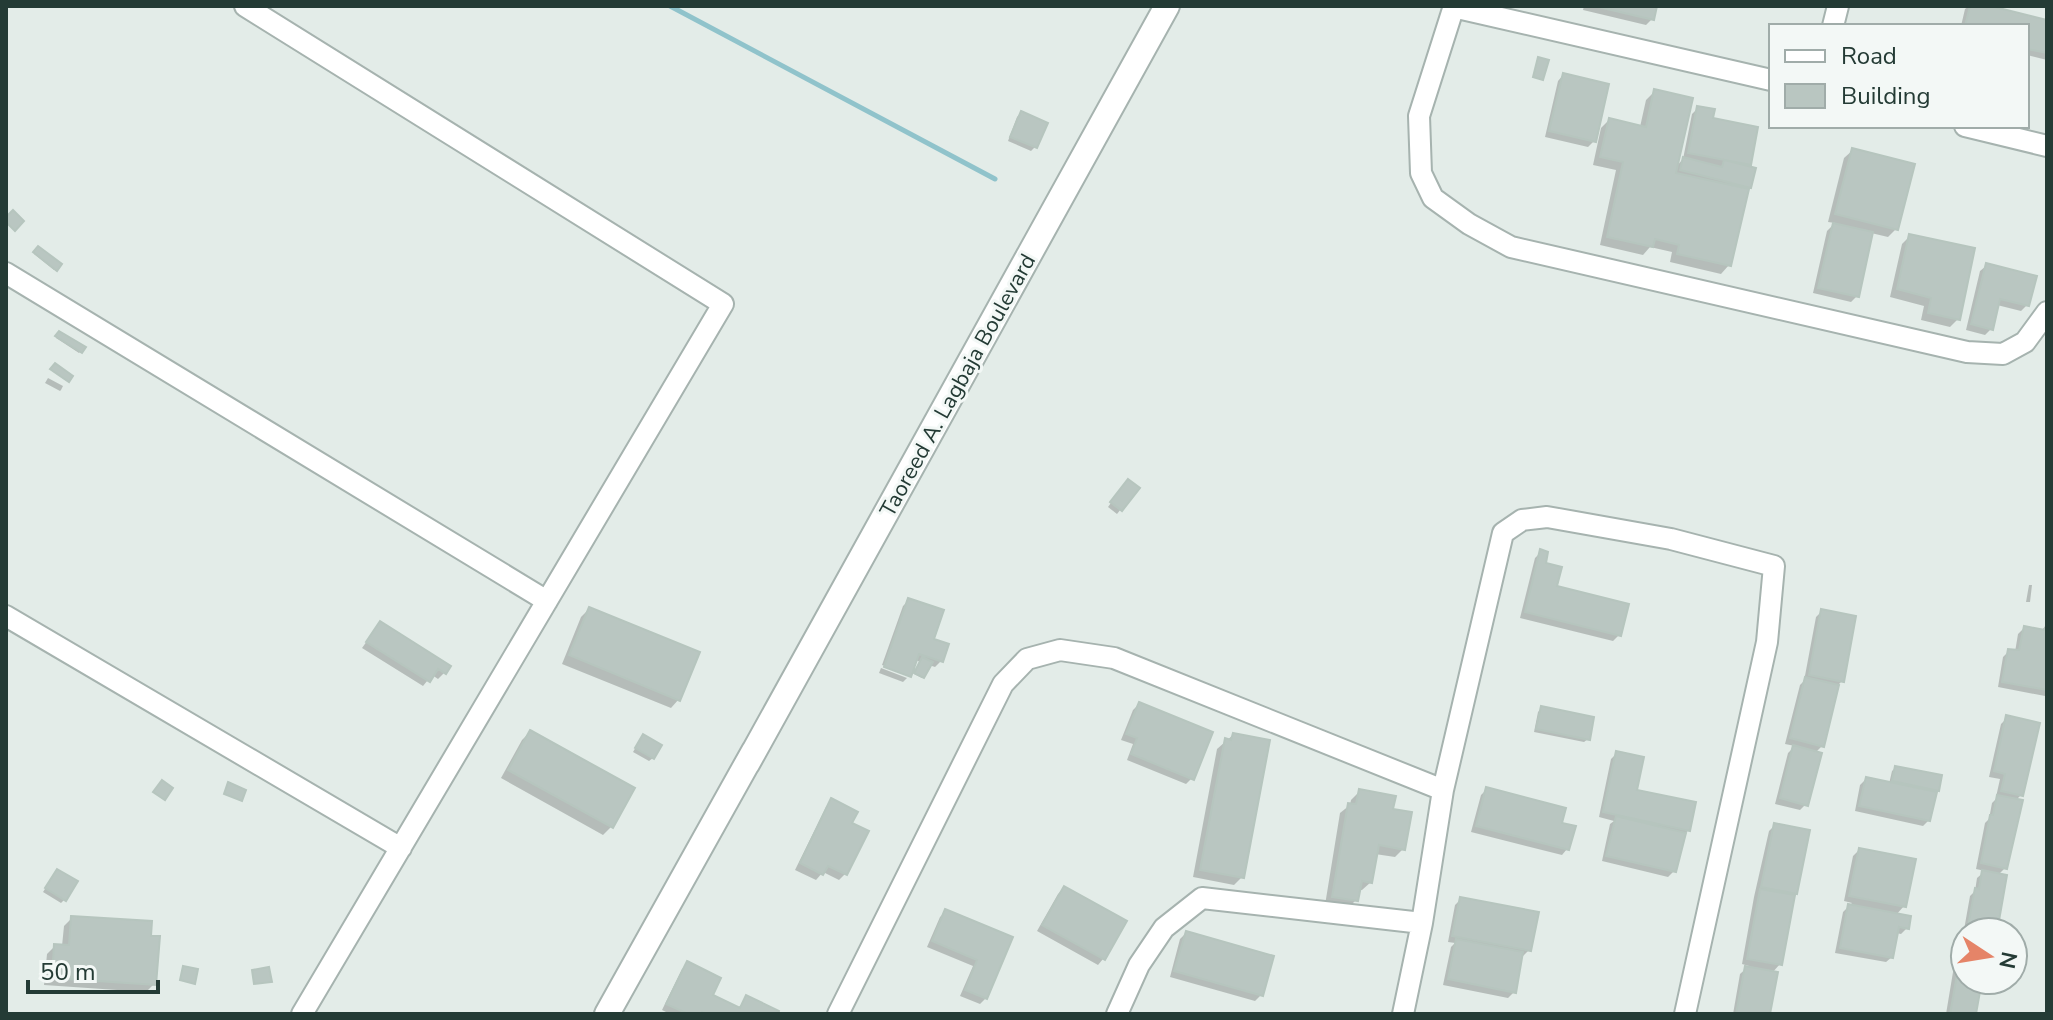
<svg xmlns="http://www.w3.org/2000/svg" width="2053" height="1020" viewBox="0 0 2053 1020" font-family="'Nunito Sans',sans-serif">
<rect width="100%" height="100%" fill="#e3ece8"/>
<path fill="#0003" d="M1584,6H1655L1652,19L1646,25L1583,10Z
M1969,6H1982L2047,22V60L2027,55V26H1961L1965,9Z
M1563,75L1594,141L1588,147L1545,137L1558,81Z
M1655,91L1675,168L1683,159L1692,114L1698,108L1749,164L1745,167L1749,187L1746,190L1729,265L1721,274L1670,262L1672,252L1650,247L1643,255L1600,245L1616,170L1593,165L1601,128L1609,120L1640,127L1646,100Z
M1021,113L1045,124L1035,147L1031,151L1008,141L1017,117Z
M1853,150L1896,229L1888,237L1871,233L1857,296L1851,302L1813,293L1827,231L1835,223L1828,222L1844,158Z
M1910,236L1958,319L1950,327L1921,320L1924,306L1890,297L1902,244Z
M38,248L59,265L54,270L34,254Z
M1986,266L2027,305L2021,311L1997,305L1991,329L1985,335L1966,330L1980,271Z
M58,334L83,348L79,353L56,338Z
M48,378L63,386L61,390L60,391L45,383Z
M1124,485L1137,489L1117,514L1108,507Z
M1541,552L1543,564L1555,588L1619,635L1613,641L1520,618L1535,558Z
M2029,585H2032L2030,602H2026Z
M909,600L941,661L935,667L929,665L922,678L914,674L921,662L915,660L909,674L882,665L903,606Z
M589,609L679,699L671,708L562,664L581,617Z
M1822,611L1842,681L1836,687L1822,746L1815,753L1806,804L1800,810L1775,804L1788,753L1795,746L1785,744L1800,685L1804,681L1816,617Z
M380,623L444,673L438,679L432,675L423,686L362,648Z
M2047,624V693L2045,696L1998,687L2003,657L2009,651L2015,652L2018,634L2024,628L2042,630Z
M881,668L907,678L903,682L879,673Z
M1139,704L1192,778L1186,784L1127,760L1133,744L1121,740L1133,710Z
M1542,708L1588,739L1584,742L1534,732L1538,712Z
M2007,718L2021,795L2015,801L2005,868L1998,875L1995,932H1965V941H1962L1970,896L1975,891L1977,878L1985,871L1976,869L1985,823L1989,819L1992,803L1998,797H1996L2000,779L1989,777L2001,724Z
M530,732L611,827L603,835L501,778L522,740Z
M1233,735L1242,877L1234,885L1193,877L1217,749Z
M640,740L653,758L649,761L633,752Z
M1617,753L1634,791L1689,830L1683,835L1674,871L1668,877L1602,861L1610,824L1614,821L1599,817L1611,759Z
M1895,768L1937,790L1935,792L1929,820L1923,826L1855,811L1860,785L1866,779L1889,784L1892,771Z
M1487,789L1560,824L1567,849L1562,855L1471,832L1481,795Z
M1359,792L1391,811L1403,849L1395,857L1375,854L1371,882L1362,890H1358L1356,900L1348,908L1325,905L1340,813L1350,805L1351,800Z
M832,801L850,824L845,874L839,880L823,872L816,880L795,870L826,807Z
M1775,825L1795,893L1793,896L1780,964L1772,973L1768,1014H1733L1740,974L1749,966L1742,964L1754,897L1769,831Z
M1859,850L1904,906L1896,915L1907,928L1901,934L1896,933L1892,957L1886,962L1835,953L1843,912L1852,903L1844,901L1853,856Z
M54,875L64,900L61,903L43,892Z
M1064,888L1124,922L1103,959L1098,965L1037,931L1058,894Z
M1461,899L1529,950L1523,956H1521L1514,992L1508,998L1443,985L1451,947L1455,943L1448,942L1455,905Z
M946,911L1010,938L986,998L980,1004L960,996L973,966L927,947L940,917Z
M72,918L154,984L146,992L44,985L47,954L55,946H62L64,926Z
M1186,933L1261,995L1255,1001L1170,977L1180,939Z
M1965,946V980H1980L1974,1014H1946L1954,966L1960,960L1962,949Z
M688,963L710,996L738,1009L747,997L776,1014H670L662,1010L682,969Z"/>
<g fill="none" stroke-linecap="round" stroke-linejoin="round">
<path stroke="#90c3cb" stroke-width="5" d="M670,6L995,179"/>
</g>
<path fill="#b9c6c1" stroke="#b6c5be" stroke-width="2" d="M1594,6H1657L1654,20Z
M1970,6H1991L2047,20V53L2027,49V26H1965Z
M1538,57L1549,60L1543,80L1533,77Z
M1563,73L1609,84L1596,142L1549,131Z
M1654,89L1693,98L1676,173L1749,189L1731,266L1677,254L1679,245L1655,239L1653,247L1607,237L1623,162L1600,157L1609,118L1646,127Z
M1697,106L1715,109L1713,118L1758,127L1751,165L1688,153Z
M1021,111L1048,123L1037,148L1010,137Z
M1852,148L1915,164L1898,230L1835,214Z
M1683,157L1722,167L1724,160L1756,168L1751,188L1680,170Z
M13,210L24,221L15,231L6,222V217Z
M1833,223L1873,232L1859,297L1818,288Z
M1909,234L1975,248L1960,320L1928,313L1931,298L1897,289Z
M38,246L62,264L57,271L33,252Z
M1986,263L2037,276L2029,306L2000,299L1993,330L1971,324Z
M59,331L86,347L82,353L55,336Z
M55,363L73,376L69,382L50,369Z
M1128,479L1140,488L1122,511L1110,502Z
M1540,549L1548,552L1546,563L1562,567L1557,586L1629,604L1621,636L1525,612Z
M908,598L944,610L934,639L949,644L943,662L919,654L911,677L884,667Z
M589,607L700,652L680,701L569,655Z
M1821,609L1856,616L1844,682L1809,675Z
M380,621L451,666L446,674L438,669L430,682L366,642Z
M2047,622V690L2002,682L2008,649L2019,650L2024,626L2045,630Z
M922,657L933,662L924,678L914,673Z
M1805,677L1839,685L1824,747L1790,738Z
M1139,702L1213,732L1194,780L1131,754L1137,738L1126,734Z
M1541,706L1594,717L1590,740L1536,729Z
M2006,715L2040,723L2023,796L2001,791L2005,774L1994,771Z
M530,730L635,788L613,828L508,770Z
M1233,733L1270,740L1244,878L1200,870L1225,738L1231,740Z
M643,734L662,745L654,759L635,748Z
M1793,745L1822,753L1808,806L1780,798Z
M1616,751L1644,757L1637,790L1696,802L1690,831L1603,812Z
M1895,766L1942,775L1939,791L1892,781Z
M1866,777L1937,792L1930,821L1859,806Z
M162,780L173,788L165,800L153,792Z
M228,782L246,790L242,801L224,794Z
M1486,787L1566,808L1562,823L1576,826L1569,850L1476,826Z
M1359,789L1396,796L1393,809L1412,812L1405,850L1379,845L1372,883L1362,881L1358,901L1332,897L1348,803L1356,804Z
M1997,795L2023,800L2007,869L1981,863L1990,815H1993Z
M831,798L858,812L852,823L869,831L847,875L828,866L823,875L800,863Z
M1616,816L1686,833L1676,872L1606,856Z
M1774,823L1810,830L1797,894L1761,887Z
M1859,848L1916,859L1906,907L1849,896Z
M57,869L78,881L66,901L45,888Z
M1982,870L2007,875L1997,932H1967L1975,888L1979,889Z
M1064,886L1127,921L1105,960L1042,925Z
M1760,889L1795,895L1782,965L1747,959Z
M1460,897L1539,912L1531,951L1452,936Z
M1848,904L1911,916L1909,929L1899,927L1893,958L1840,948Z
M945,909L1013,937L987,999L965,990L977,960L932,941Z
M71,916L152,921L151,936H160L156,985L52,978L54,944L69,945Z
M1186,931L1274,956L1263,996L1174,971Z
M1456,939L1523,952L1516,993L1448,979Z
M1965,952V980H1982L1976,1014H1950L1960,958H1964Z
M687,961L721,978L713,995L740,1008L746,995L779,1011L778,1014H706L702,1012L701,1014H688L666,1004Z
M183,966L198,969L195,984L180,980Z
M1745,966L1778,972L1770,1014H1736Z
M269,967L272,982L254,984L252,970Z"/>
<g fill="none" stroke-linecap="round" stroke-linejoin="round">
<g stroke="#a6b3af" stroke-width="24">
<path id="minor" d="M245,6L723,304L302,1014
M1454,6L1419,116L1421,173L1433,198L1469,224L1511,247L1967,352L2003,354L2025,342L2047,312
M1453,7L1771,80
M1833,26L1838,6
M1965,126L2047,146
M6,273L547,601
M6,616L401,848
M838,1014L1003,684L1027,659L1060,650L1114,658L1443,790
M1117,1014L1139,965L1164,928L1202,898L1422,923
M1403,1014L1422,923L1443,790L1503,533L1522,520L1547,517L1671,539L1774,566L1767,642L1685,1014"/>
</g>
<g stroke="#a6b3af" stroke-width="28">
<path id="tertiary" d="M747,764L1167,6
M607,1014L754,751"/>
</g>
<use href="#minor" stroke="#fff" stroke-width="20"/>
<use href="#tertiary" stroke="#fff" stroke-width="24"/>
</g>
<g text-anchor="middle" stroke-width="6" stroke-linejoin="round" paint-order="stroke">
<g font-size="22" fill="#243b35" stroke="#f3f8f6">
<text transform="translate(957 385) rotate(-61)" y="8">Taoreed A. Lagbaja Boulevard</text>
</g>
</g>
<rect width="2053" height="1020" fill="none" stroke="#243b35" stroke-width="16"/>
<rect x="1769" y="24" width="260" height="104" fill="#f3f8f6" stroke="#a0aca9" stroke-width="2"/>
<rect x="1785" y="50" width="40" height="12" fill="#ffffff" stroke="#a0aca9" stroke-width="2"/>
<text x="1841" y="64" font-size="24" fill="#243b35">Road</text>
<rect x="1785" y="84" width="40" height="24" fill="#b9c6c1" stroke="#a0aca9" stroke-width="2"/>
<text x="1841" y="104" font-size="24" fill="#243b35">Building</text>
<g transform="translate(1989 956) rotate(102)"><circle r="38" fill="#f3f8f6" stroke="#a0aca9" stroke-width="2"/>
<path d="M0-6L14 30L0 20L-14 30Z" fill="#e58468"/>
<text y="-12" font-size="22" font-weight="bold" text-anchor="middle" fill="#243b35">N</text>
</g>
<path d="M28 980v12h130v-12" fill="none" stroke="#243b35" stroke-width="4"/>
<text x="40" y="980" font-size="24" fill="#243b35" stroke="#f3f8f6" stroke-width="6" paint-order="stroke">50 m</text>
</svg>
